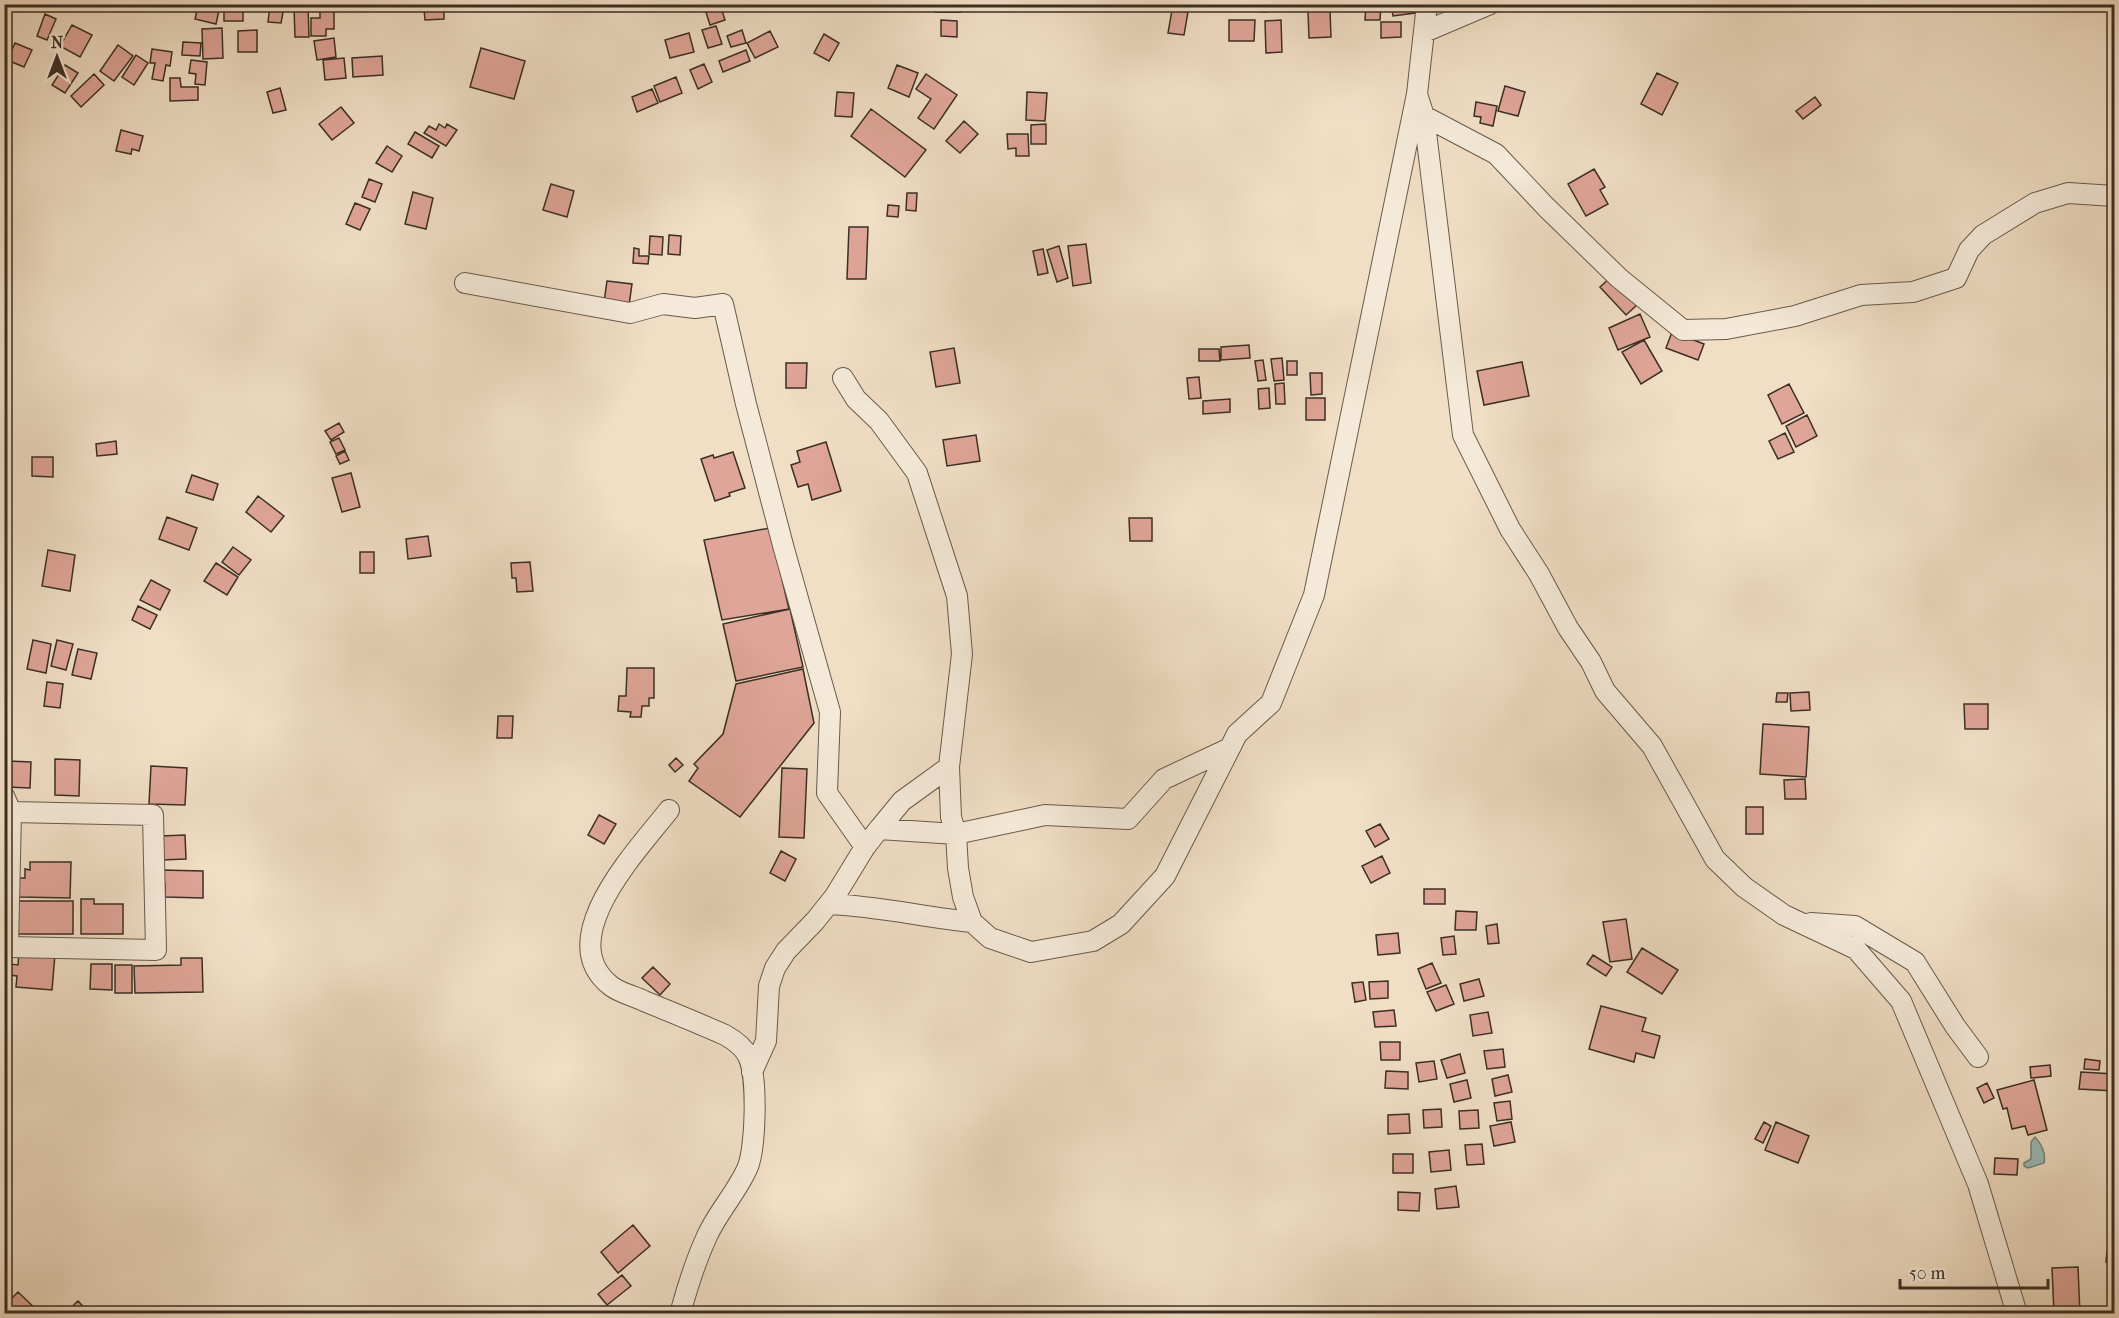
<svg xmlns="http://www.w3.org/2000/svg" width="2119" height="1318" viewBox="0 0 2119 1318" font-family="'IM FELL French Canon',serif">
<rect width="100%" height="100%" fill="#f0dec5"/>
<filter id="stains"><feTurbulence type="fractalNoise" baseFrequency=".00333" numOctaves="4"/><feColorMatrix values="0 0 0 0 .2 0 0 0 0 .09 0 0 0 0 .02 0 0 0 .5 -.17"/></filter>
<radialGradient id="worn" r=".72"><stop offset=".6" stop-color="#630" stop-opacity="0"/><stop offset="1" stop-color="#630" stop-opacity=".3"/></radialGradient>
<path fill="#9abcb7" stroke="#74847c" stroke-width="1.5" d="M2035,1137C2042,1144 2046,1154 2044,1163L2028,1168L2024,1166V1163L2031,1159V1142Z"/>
<path fill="#dfa598" stroke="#3b2f24" stroke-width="1.5" d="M708,4H720L725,20L710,25L704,6Z
M935,4H961V12H935Z
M1185,4H1209L1208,10L1184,8Z
M1252,4H1267V12L1252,11Z
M1274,4H1293V10L1274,11Z
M1366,4H1381L1380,20H1365Z
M1391,4H1413L1415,13L1393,16Z
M270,5L284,7L281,23L268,22Z
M198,6L219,10L216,24L195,19Z
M308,6L309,37H295L294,7Z
M320,7H334V29H326V36H311V18H320Z
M444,8V19L425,20L424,9Z
M224,10H243V21H224Z
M1172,10L1188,12L1184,35L1168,33Z
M1330,10L1331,37L1309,38L1308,11Z
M45,14L56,19L47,40L37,36Z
M941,20L957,21V37L941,36Z
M1229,20H1255L1254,41H1229Z
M1281,20L1282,52L1266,53L1265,21Z
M1381,22H1401V37L1381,38Z
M72,25L92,35L80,57L60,46Z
M716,26L722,44L708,48L702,30Z
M222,28L223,58L203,59L202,29Z
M257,30V52H238V31Z
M742,30L746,43L731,47L727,36Z
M770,31L778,47L755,58L747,43Z
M689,33L694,52L670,58L665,40Z
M824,34L839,43L829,61L814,53Z
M334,38L336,57L317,60L314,41Z
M183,42L201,43L200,56L182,55Z
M15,43L32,50L24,67L7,60Z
M118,45L133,56L114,81L100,71Z
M481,48L525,61L514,99L470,87Z
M152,49L172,52L170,66L166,65L163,81L152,79L155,63H150Z
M746,50L750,61L723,72L719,61Z
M136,55L148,63L134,85L122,77Z
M382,56L383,75L353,77L352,58Z
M344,58L346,78L325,80L323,60Z
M191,60L207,62L205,85L195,84L196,74L189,73Z
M704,64L712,82L698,89L690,70Z
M65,65L78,73L65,93L52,85Z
M897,65L918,73L909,97L888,88Z
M1657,73L1678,83L1662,115L1641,104Z
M94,74L104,85L81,107L71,96Z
M926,74L957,95L934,129L918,118L931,99L916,89Z
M676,77L682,93L660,102L654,86Z
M170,78H180L181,87H198V100L170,101Z
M1505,86L1525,92L1518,116L1498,111Z
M280,88L286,110L273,113L267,92Z
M652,89L658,103L637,112L632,97Z
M837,92L854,93L852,117L835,116Z
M1027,92L1047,93L1045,121L1026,120Z
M1815,97L1821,105L1803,119L1796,111Z
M1476,102L1497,106L1493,126L1480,123L1481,117L1474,116Z
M341,107L354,123L332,140L319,124Z
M871,109L926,150L905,177L851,136Z
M964,121L978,134L960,153L946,141Z
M439,124L445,128L447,124L457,130L446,146L424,133L429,126L436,130Z
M1046,124V144H1031V125Z
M121,130L143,136L139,151L132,149L131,154L116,151Z
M415,132L439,146L432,158L408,144Z
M1007,134H1028L1029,156H1016V148L1008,149Z
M387,146L402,156L392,172L376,163Z
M1594,169L1605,187L1600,190L1608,204L1586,216L1568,184Z
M369,179L382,184L375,202L362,197Z
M551,184L574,191L567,217L543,210Z
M413,192L433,198L426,229L405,224Z
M907,193H917L916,211L906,210Z
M355,203L370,209L360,230L346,224Z
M888,205L899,206L898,217L887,216Z
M849,227H868L866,279H847Z
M669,235L681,236L680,255L668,254Z
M650,236L663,237L662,255L649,254Z
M1086,244L1091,283L1073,286L1068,246Z
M1059,246L1068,278L1057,282L1047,250Z
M634,248L639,249V256H649L648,264L633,263Z
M1043,249L1048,273L1038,275L1033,251Z
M1612,276L1638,304L1626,315L1600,287Z
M607,281L632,284L629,305L604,302Z
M1640,314L1650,337L1618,350L1609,328Z
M1672,332L1704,344L1698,360L1666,348Z
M1644,340L1662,371L1641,384L1622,352Z
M1249,345L1250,358L1221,360V347Z
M954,348L960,383L936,387L930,352Z
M1199,349H1219L1220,361H1199Z
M1282,358L1284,380L1274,381L1271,359Z
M1263,360L1266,380L1258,381L1255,361Z
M1287,361H1297V375H1287Z
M1522,362L1529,396L1484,405L1477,371Z
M786,363H807L806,388H786Z
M1310,373H1322V394L1311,395Z
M1199,377L1201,398L1189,399L1187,378Z
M1284,383L1285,404H1276L1275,384Z
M1789,384L1804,413L1782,424L1768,395Z
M1269,388L1270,408L1259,409L1258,389Z
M1306,398H1325V420H1306Z
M1230,399V412L1203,414V401Z
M1807,415L1817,436L1796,447L1786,426Z
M339,423L344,432L331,440L325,431Z
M1785,433L1794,452L1778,459L1769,441Z
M976,435L980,461L947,466L943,440Z
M339,438L345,450L336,454L330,442Z
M116,441L117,454L97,456L96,444Z
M826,442L841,491L812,500L808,484L798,487L791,465L800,462L797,451Z
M345,451L349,460L340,464L336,456Z
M733,452L745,488L729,493L730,496L715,501L701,459L713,455L714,458Z
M32,457H53V477L32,476Z
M351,473L360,507L342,512L332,478Z
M192,475L218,484L213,500L186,492Z
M258,496L284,516L271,532L246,512Z
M167,517L197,528L189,550L159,539Z
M1129,518H1152V541H1130Z
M770,528L789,609L722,620L704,540Z
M428,536L431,556L408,559L406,539Z
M233,547L251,560L239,575L222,562Z
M48,550L75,555L70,591L42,586Z
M360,552H374V573H360Z
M530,562L533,591L517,592L516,578H512L511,563Z
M216,563L238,577L227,595L204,581Z
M151,580L170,590L160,610L140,600Z
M138,606L157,615L150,629L132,620Z
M790,609L803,667L736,681L723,624Z
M33,640L51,644L46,673L27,669Z
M57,640L73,644L66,670L51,666Z
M78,649L97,653L91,679L72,675Z
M627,668H654V698H649V706H642L641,717H630L631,712L618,711L619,696H626Z
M803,669L814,723L740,817L689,781L698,768L694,764L723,734L736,684Z
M47,682L63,684L60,708L44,706Z
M1809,692L1810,710L1791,711L1790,693Z
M1777,693H1788L1787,702H1776Z
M1964,704H1988V729H1965Z
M498,716H513L512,738H497Z
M1763,724L1809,727L1806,777L1760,774Z
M676,758L683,765L675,772L669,765Z
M55,759L80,760L79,796L55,795Z
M8,761L31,762L30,788L7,787Z
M151,766L187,768L185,805L149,804Z
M782,768L807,769L804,838L779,837Z
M1805,779L1806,799H1785L1784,780Z
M1746,807H1763V834H1746Z
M599,815L616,824L604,844L588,835Z
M1380,824L1389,839L1375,847L1366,831Z
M185,835L186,859L161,860V836Z
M781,851L796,859L785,881L770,873Z
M1382,856L1390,873L1371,883L1362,866Z
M30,862H71L70,898L19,897V878H25V869L30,870Z
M161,870L203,871V898L165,897V884H161Z
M1424,889H1445V904H1424Z
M81,899H94V904H123V934H81Z
M17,901H73V934H17Z
M1456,911L1477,912L1476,930H1455Z
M1626,919L1632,959L1610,962L1603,922Z
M1497,924L1499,943L1488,944L1486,926Z
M1398,933L1400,953L1378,955L1376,935Z
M1454,936L1456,954L1443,955L1441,938Z
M1642,948L1678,970L1662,994L1627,972Z
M19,952L55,954L52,990L16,987L17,976L10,975V964L18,965Z
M1593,955L1612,967L1606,976L1587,964Z
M181,958H202L203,992L135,993L134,966L181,965Z
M1432,963L1441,983L1426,989L1418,969Z
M91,964H112V990L90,989Z
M115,965H132V993H115Z
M653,967L670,984L660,995L642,978Z
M1479,979L1484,996L1464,1001L1460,984Z
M1388,981V998L1370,999L1369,982Z
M1363,982L1366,1000L1355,1002L1352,983Z
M1446,985L1454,1004L1436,1011L1427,992Z
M1601,1006L1646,1018L1642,1031L1660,1036L1654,1058L1636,1053L1634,1062L1589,1049Z
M1394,1010L1396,1026L1375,1027L1373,1012Z
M1488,1012L1492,1033L1473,1036L1470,1015Z
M1380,1042H1400V1060H1381Z
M1503,1049L1505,1067L1487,1069L1484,1051Z
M1460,1054L1465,1073L1447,1078L1441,1060Z
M2085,1059L2100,1061L2099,1070L2084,1069Z
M1434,1061L1437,1079L1419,1082L1416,1063Z
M2050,1065L2051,1076L2031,1078L2030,1067Z
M1386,1071L1408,1072V1089L1385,1088Z
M2081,1072L2114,1074V1091L2079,1089Z
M1508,1075L1512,1092L1495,1096L1492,1079Z
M1467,1080L1471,1098L1454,1102L1450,1084Z
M2034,1080L2047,1130L2028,1135L2025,1126L2012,1129L2007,1108L2003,1109L1997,1090Z
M1987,1083L1994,1098L1984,1103L1977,1088Z
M1510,1101L1512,1119L1497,1121L1494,1103Z
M1441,1109L1442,1127L1424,1128L1423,1110Z
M1478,1110L1479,1128L1460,1129L1459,1111Z
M1409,1114L1410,1133L1388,1134V1115Z
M1511,1122L1515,1142L1494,1146L1490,1126Z
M1764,1122L1771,1126L1763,1143L1755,1139Z
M1776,1122L1809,1136L1798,1163L1765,1150Z
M1482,1144L1484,1164L1467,1165L1465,1145Z
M1449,1150L1451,1170L1431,1172L1429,1152Z
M1393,1154H1413V1173H1393Z
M1995,1158L2018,1159L2017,1175L1994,1174Z
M1456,1186L1459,1207L1437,1209L1435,1189Z
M1398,1192L1420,1193L1419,1211L1398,1210Z
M633,1225L650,1246L618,1273L601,1252Z
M2107,1252H2114V1262H2106Z
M2078,1267L2080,1314H2054L2052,1268Z
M622,1275L631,1286L607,1305L598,1294Z
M18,1292L41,1314H4V1306Z
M78,1301L90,1314H64Z"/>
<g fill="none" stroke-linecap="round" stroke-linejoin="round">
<g stroke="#685b4c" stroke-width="22">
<path id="minor" d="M1427,4L1417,94L1424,116L1463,435L1510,529L1539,574L1568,628L1591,662L1605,691L1652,746L1715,859L1744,887L1784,915L1856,949L1901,1001L1978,1184L2017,1314
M1424,32L1490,4
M1424,116L1496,154L1546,207L1619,278L1683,330L1726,329L1795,316L1861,295L1913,292L1956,278L1969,250L1983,235L2035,203L2068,193L2114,196
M465,283L630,313L663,304L695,308L723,304L746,404L784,549L830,712L827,793L865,847L879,829L956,834L1045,815L1128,819L1164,779L1230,748L1237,734L1271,703L1314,595L1417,94
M843,378L856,399L879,421L917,473L957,596L962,654L949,767L902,801L879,829
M949,767L951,817L956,834L958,868L963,897L972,922L990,938L1031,952L1093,941L1121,924L1165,876L1230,748
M4,796L11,812L8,947L156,950L153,815L11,812
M669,810C638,850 551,939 611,986C620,993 634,996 644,1001C671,1012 698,1023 725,1035C734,1040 743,1046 748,1056C758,1076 756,1149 747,1169C736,1193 718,1212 707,1236C696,1260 687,1288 680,1314
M829,904C877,906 924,917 972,922
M1811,923L1855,926L1915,962L1955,1026L1978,1057
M752,1072L766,1041L769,986L775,968L786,951L815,921L835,896L865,847"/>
</g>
<use href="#minor" stroke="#f5ead9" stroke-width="20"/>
</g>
<rect width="2119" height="1318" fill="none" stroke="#f0dec5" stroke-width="24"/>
<rect x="6" y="6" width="2107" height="1306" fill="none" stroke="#3b2f24" stroke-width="3"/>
<rect x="12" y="12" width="2095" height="1294" fill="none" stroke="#3b2f24" stroke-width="1.5"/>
<g transform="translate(57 57)" stroke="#f5ead9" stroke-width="4.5" paint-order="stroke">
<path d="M0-4.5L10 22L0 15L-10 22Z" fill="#3b2f24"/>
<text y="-9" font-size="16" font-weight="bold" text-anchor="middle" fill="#3b2f24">N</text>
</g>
<path d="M1900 1279v9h148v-9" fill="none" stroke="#3b2f24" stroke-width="3"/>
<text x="1909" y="1279" font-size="18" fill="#3b2f24" stroke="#f5ead9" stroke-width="4.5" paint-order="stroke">50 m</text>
<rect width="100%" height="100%" filter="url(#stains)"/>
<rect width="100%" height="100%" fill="url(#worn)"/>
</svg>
